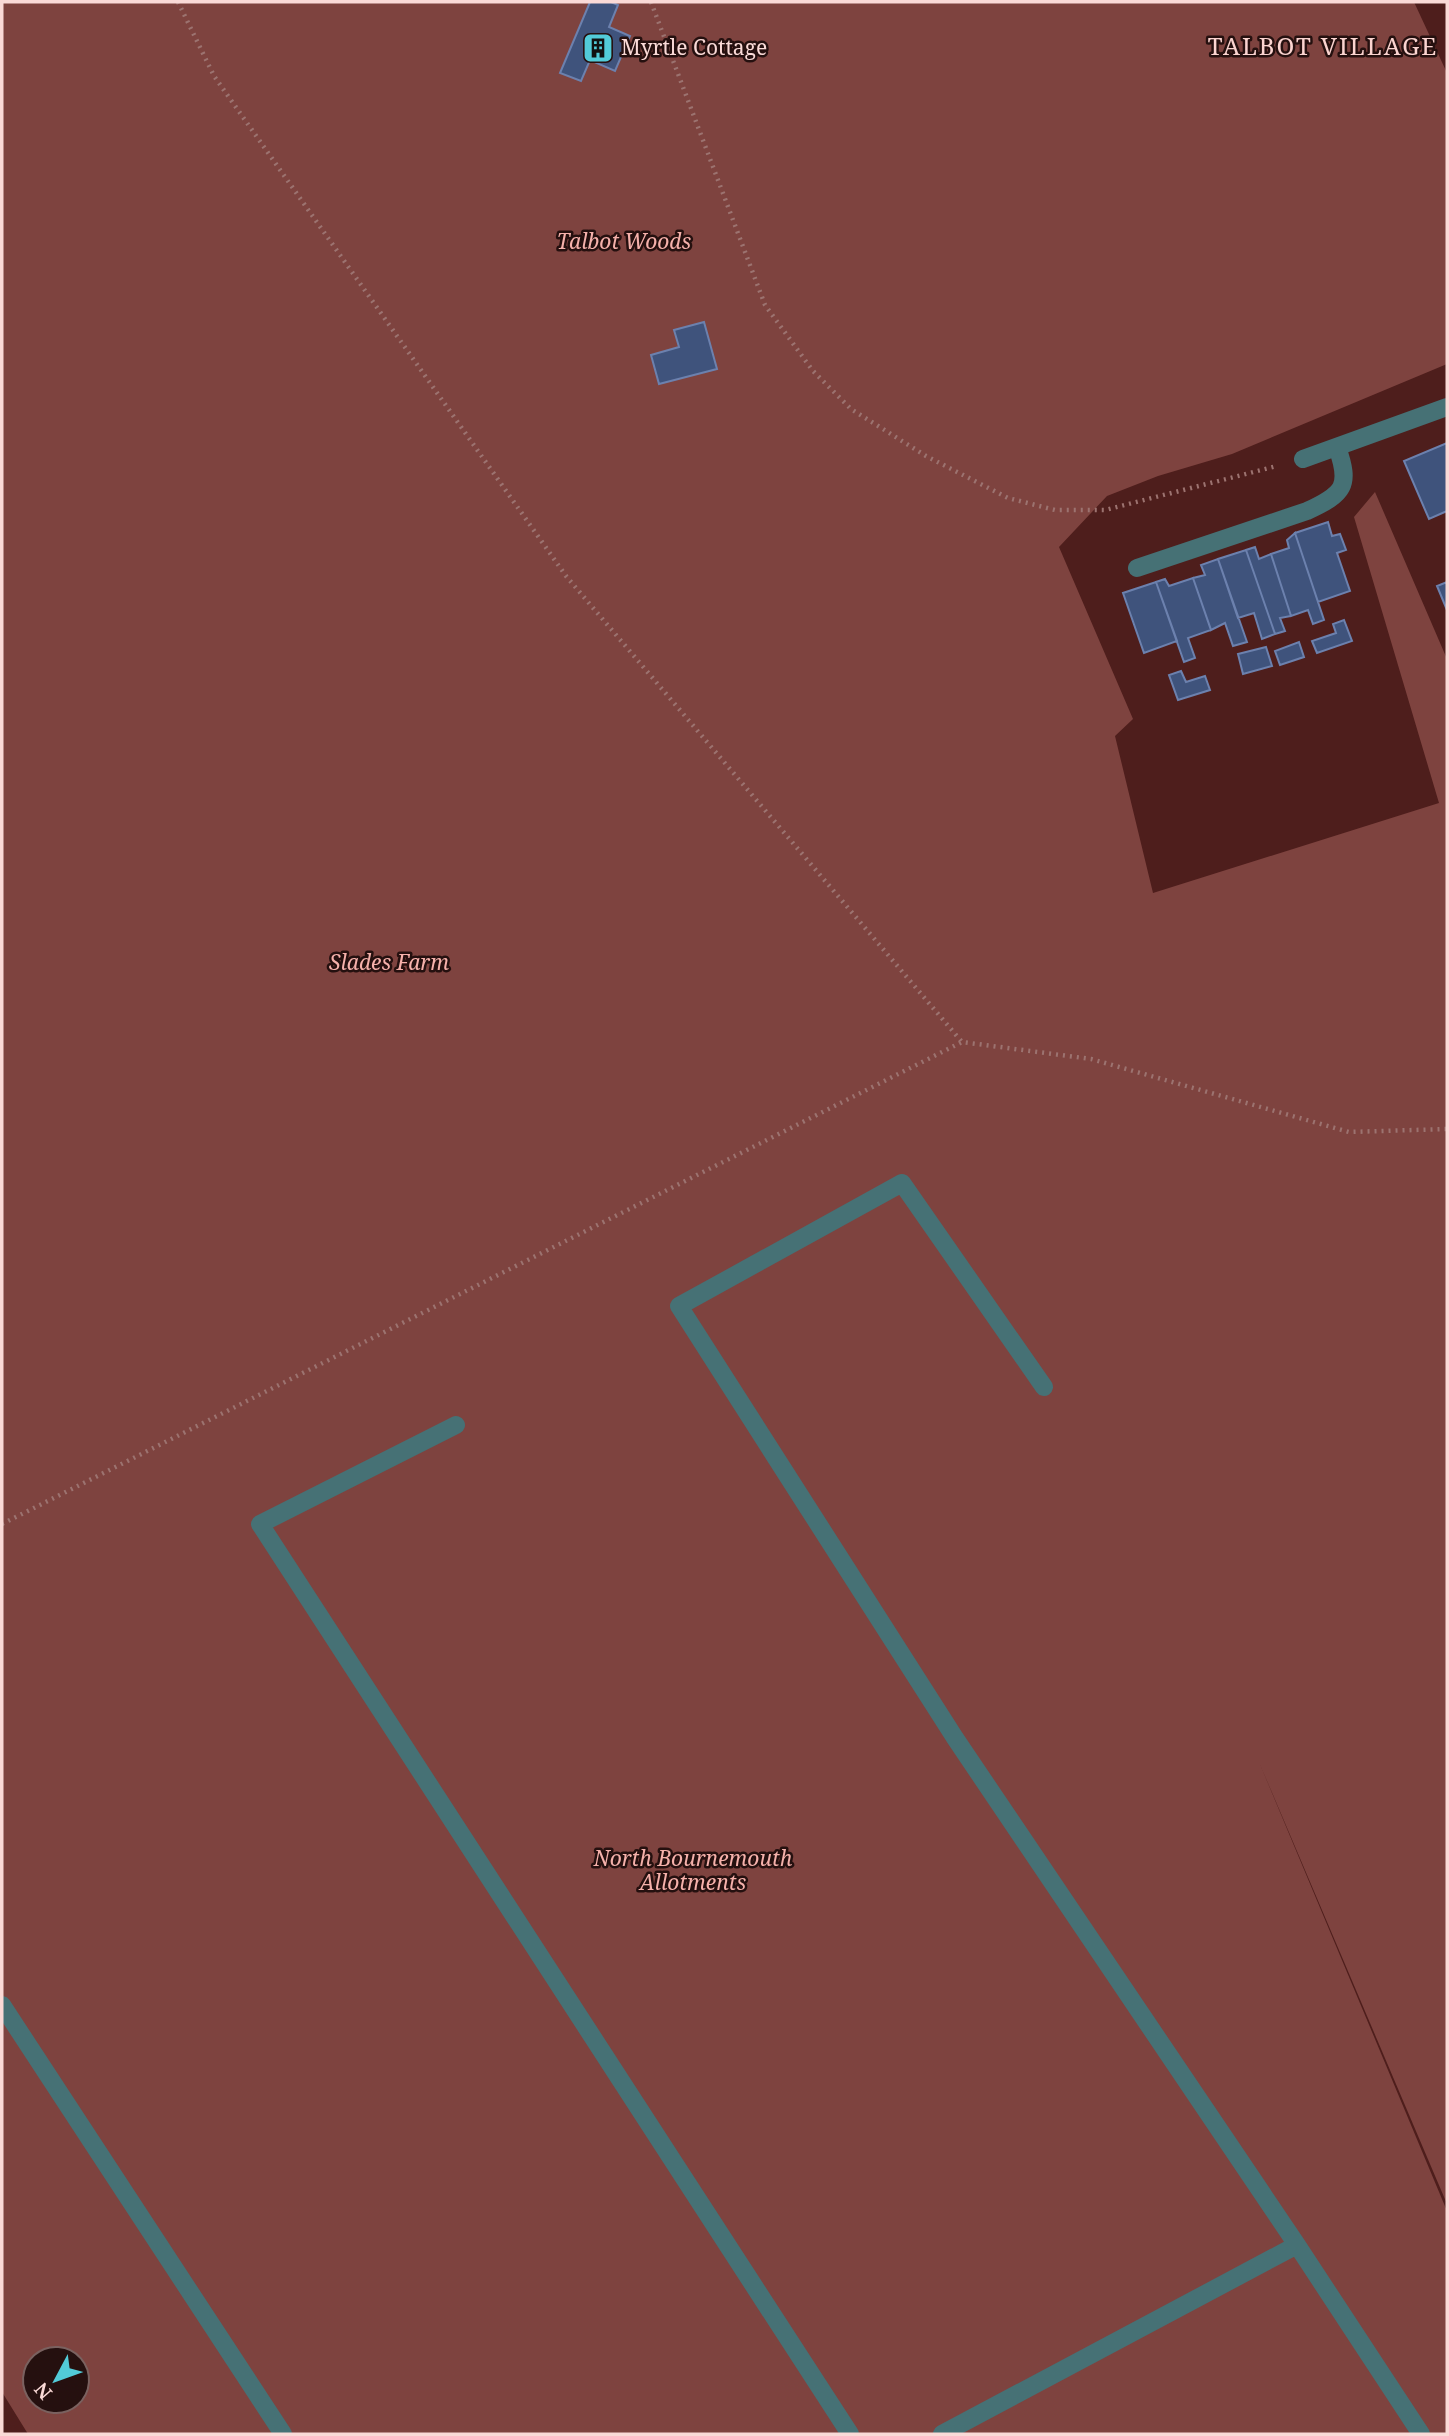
<svg xmlns="http://www.w3.org/2000/svg" width="1449" height="2436" viewBox="0 0 1449 2436" font-family="'Noto Serif',serif">
<rect width="100%" height="100%" fill="#4e1e1c"/>
<path fill="#7e433f" fill-rule="evenodd" d="M2,2H1414L1447,73V364L1232,454L1158,476L1107,496L1059,547L1133,719L1115,736L1153,893L1439,803L1354,517L1375,492L1447,659V2204L1259,1762L1447,2211V2434H28L2,2392ZM35,2359H77V2401H35Z"/>
<path fill="#3f537c" stroke="#6c81ae" stroke-width="2" d="M590,2H611L618,5L609,27L630,36L615,71L590,60L581,81L560,73Z
M704,322L717,369L659,384L651,355L679,347L674,330Z
M1447,443V511L1429,519L1404,461Z
M1328,522L1332,536L1340,534L1346,550L1337,553L1350,591L1318,602L1295,533Z
M1295,533L1324,620L1313,624L1308,610L1291,616L1271,554L1289,548L1287,540Z
M1255,547L1259,559L1271,554L1291,616L1280,618L1285,631L1275,634L1246,550Z
M1246,550L1275,634L1262,639L1254,613L1238,618L1218,559Z
M1218,559L1247,642L1233,646L1225,623L1211,630L1193,578L1205,575L1201,565Z
M1193,578L1211,630L1188,638L1195,658L1184,662L1156,582L1165,579L1169,586Z
M1156,582L1177,641L1144,653L1123,593Z
M1447,582V610L1437,586Z
M1344,620L1352,641L1317,653L1312,641L1336,633L1333,624Z
M1299,642L1304,657L1280,665L1275,651Z
M1266,647L1272,666L1243,674L1238,654Z
M1181,671L1186,682L1205,676L1210,690L1178,700L1169,675Z"/>
<g fill="none" stroke-linecap="round" stroke-linejoin="round">
<path stroke="#9c7370" stroke-width="4.5" stroke-dasharray="2 5" stroke-linecap="butt" d="M178,2L214,76L566,576L962,1042
M651,2L765,305L813,371L851,409L926,456L1008,498L1055,510H1105L1277,466
M2,1524L962,1042L1091,1059L1349,1132L1447,1129"/>
<path stroke="#467175" stroke-width="18" d="M1303,459L1447,407
M1137,568L1307,511C1344,494 1351,486 1337,447
M1044,1387L902,1183L679,1306L955,1738L1297,2245L1421,2434
M456,1425L260,1524L850,2434
M2,2005L283,2434
M942,2434L1297,2245"/>
</g>
<defs>
<g id="building-square" transform="scale(1.575)"><rect x="-9" y="-9" width="18" height="18" rx="4" fill="#52cbd8" stroke="#25100f"/><path d="M-4-6H4V6H1V3H-1V6H-4ZM-2.5-4.3h1.7v1.8h-1.7ZM.8-4.3h1.7v1.8H.8ZM-2.5-1h1.7V.8h-1.7ZM.8-1h1.7V.8H.8Z" fill="#111"/></g>
</defs>
<g fill-rule="evenodd">
<use href="#building-square" x="598" y="48"/>
</g>
<g text-anchor="middle" stroke-width="5" stroke-linejoin="round" paint-order="stroke">
<g font-size="21" fill="#fadad7" stroke="#25100f" text-anchor="start">
<text x="621" y="55">Myrtle Cottage</text>
</g>
<g font-size="21" font-style="italic" fill="#f6b1ab" stroke="#25100f">
<text x="624" y="249">Talbot Woods</text>
<text x="389" y="970">Slades Farm</text>
<text x="693" y="1866">North Bournemouth<tspan x="693" dy="24">Allotments</tspan></text>
</g>
<g font-size="24" letter-spacing="2" fill="#fbd4d0" stroke="#25100f">
<text x="1323" y="55">TALBOT VILLAGE</text>
</g>
</g>
<rect width="1449" height="2436" fill="none" stroke="#fadad7" stroke-width="7"/>
<g transform="translate(56 2380) rotate(229)"><circle r="33" fill="#25100f" stroke="#7a615f" stroke-width="2"/>
<path d="M0-5L12 26L0 18L-12 26Z" fill="#52cbd8"/>
<text y="-10" font-size="19" font-weight="bold" text-anchor="middle" fill="#fadad7">N</text>
</g>
</svg>
